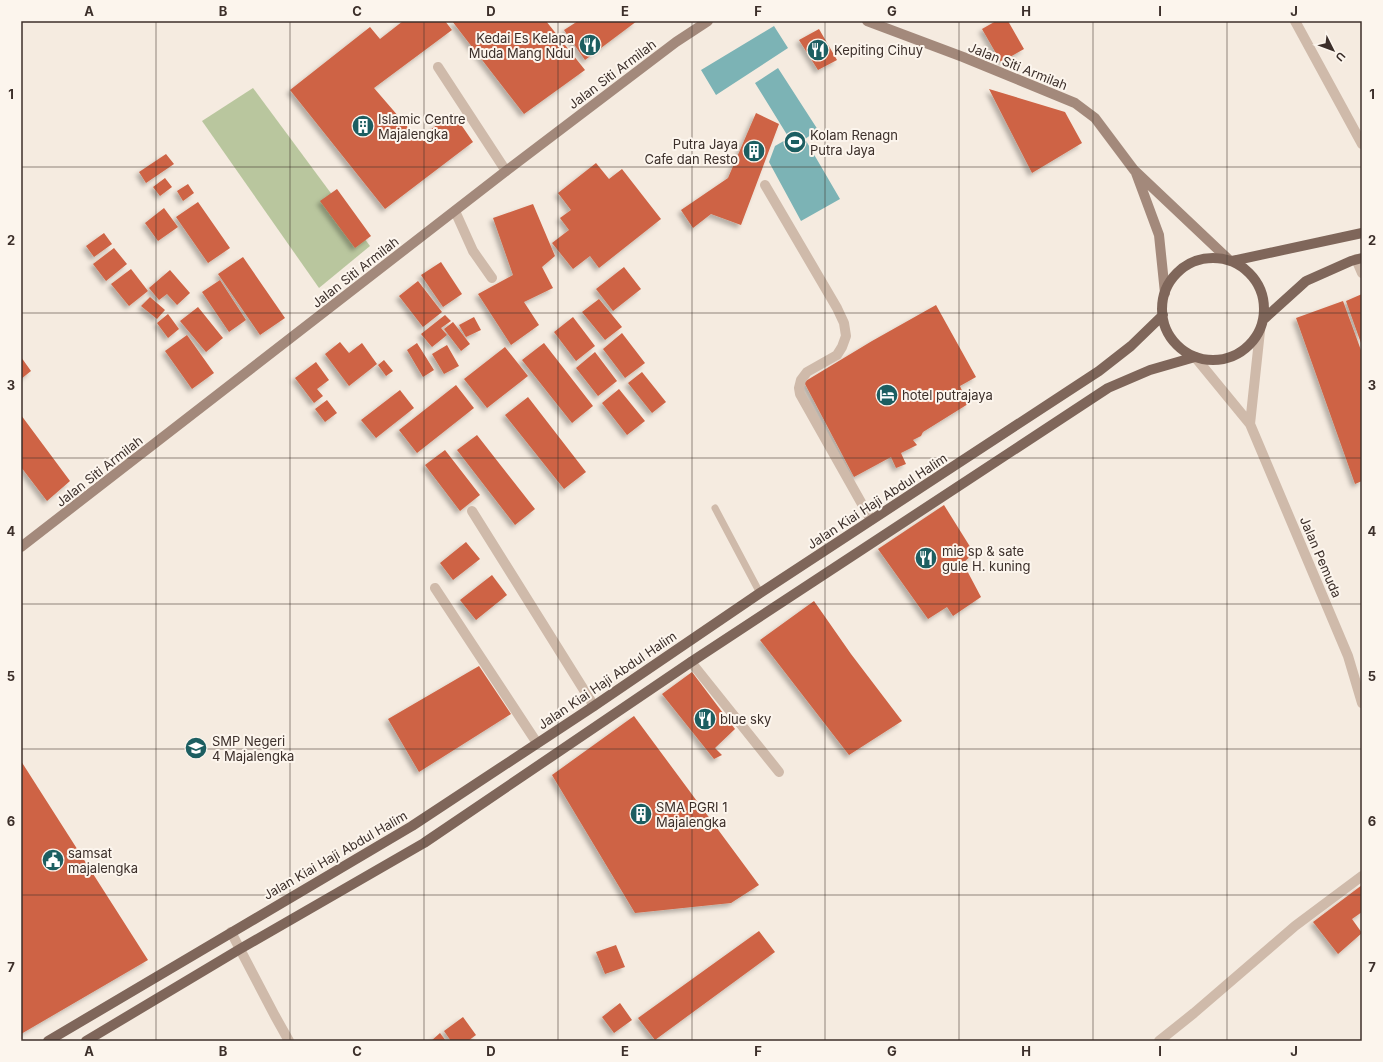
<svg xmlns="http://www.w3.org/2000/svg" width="1383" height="1062" viewBox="0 0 1383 1062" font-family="Inter,sans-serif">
<defs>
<filter id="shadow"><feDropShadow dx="-3.5" dy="3.5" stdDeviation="2" flood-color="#0004"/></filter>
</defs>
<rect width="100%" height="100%" fill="#f5ebe0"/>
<path fill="#b9c69e" d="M253,88L370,246L319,288L202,121Z"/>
<path fill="#7cb3b5" d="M774,26L788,48L716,95L701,70Z
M778,68L818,130L805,139L840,199L801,221L769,162L775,146L789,138L755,83Z"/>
<path fill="#ce6344" filter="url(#shadow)" d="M403,21H445L452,30L374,88L418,139L453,113L473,142L385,209L290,90L370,27L380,39Z
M452,21H546L585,70L524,114Z
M578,21H637L585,60L564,30Z
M996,21H1008L1024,49L1001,62L982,29Z
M819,29L837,60L818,70L799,40Z
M989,89L1065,112L1082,143L1032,173Z
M756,113L779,124L741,225L711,214L693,228L681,210L728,178Z
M166,154L174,164L146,183L139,172Z
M596,163L609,179L622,169L661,219L599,268L590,256L573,269L552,243L569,230L560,218L571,210L558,193Z
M165,178L172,187L160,196L153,187Z
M188,184L194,193L183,201L177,191Z
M337,189L371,236L355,248L320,201Z
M198,202L230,248L208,263L176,217Z
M533,204L555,256L542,267L553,288L524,302L539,325L511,345L478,294L513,275L493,218Z
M164,208L178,227L158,241L145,223Z
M104,233L112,244L94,257L86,246Z
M114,248L127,264L106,281L93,264Z
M243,257L285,318L260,335L218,274Z
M441,262L462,294L443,307L421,275Z
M624,267L641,289L613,311L596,289Z
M131,269L148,291L129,306L111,284Z
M170,270L190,293L177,305L167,294L159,300L149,288Z
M220,280L246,320L229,332L202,292Z
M418,281L442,312L423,327L399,296Z
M1362,294V346L1346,301Z
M150,297L165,310L157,319L141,306Z
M599,299L622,327L605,340L582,312Z
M1343,301L1362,353V481L1355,484L1296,318Z
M936,305L976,377L960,386L968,404L923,432L921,436L913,440L917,445L901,453L906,464L896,468L891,457L854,477L804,382L872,341Z
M198,307L223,338L206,352L180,321Z
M168,314L179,329L168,338L157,323Z
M445,315L451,321L441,328L447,335L432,347L421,334Z
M474,317L481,330L466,337L459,325Z
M573,317L595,346L576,361L554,332Z
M453,322L470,344L461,351L444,329Z
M622,333L645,363L625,378L603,349Z
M187,335L214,373L192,389L165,351Z
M340,342L349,353L362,343L377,364L349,386L325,354Z
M417,343L434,370L423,377L407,350Z
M544,343L593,406L572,423L522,360Z
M447,345L459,366L444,374L432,354Z
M505,347L528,376L487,408L464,379Z
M595,352L617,381L598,396L576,368Z
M21,357L31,371L21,379Z
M384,360L393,371L386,376L378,365Z
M316,362L329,380L317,389L323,396L314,403L295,378Z
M642,372L666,402L652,413L628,383Z
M456,385L474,408L417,453L399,430Z
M619,389L645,421L627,435L602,403Z
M400,390L414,408L376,438L361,420Z
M528,397L586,472L564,489L505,415Z
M327,400L337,413L325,422L315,409Z
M21,415L70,481L47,501L21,467Z
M477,435L535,509L515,525L457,450Z
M445,450L480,495L460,511L425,465Z
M944,505L974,553L963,563L981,597L953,616L947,607L928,619L878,549Z
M466,542L480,559L453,580L440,563Z
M492,575L507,595L476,620L460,600Z
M814,601L851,654L902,721L849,755L760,640Z
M479,666L511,714L419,772L388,719Z
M692,672L735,729L715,748L722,755L714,759L662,694Z
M634,716L759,885L731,903L635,913L552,775Z
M21,761L148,960L21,1034Z
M1362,885V912L1352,919L1362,933L1338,954L1313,922Z
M759,931L775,952L655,1040L638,1018Z
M616,945L625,967L605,974L596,952Z
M620,1003L632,1020L614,1033L602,1017Z
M463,1017L476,1035L468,1041H451L444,1031Z
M440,1033L446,1041H431Z"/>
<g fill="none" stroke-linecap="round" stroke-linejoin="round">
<path stroke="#cfbaaa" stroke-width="7" d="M715,508L760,593"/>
<path stroke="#cfbaaa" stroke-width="10" d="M1295,21L1362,144
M438,67L506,171
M765,185L837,308L844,323L846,336L842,347L837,355L807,372L801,380L799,388L800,394L871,520
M455,211L473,251L492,278
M1356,259L1362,273
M1195,357L1250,424L1348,656L1362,703
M1250,424L1260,331
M472,511L594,706
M435,588L537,743
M691,662L779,772
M231,932L275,1016L289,1041
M1159,1041L1194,1013L1295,926L1362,876"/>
<path stroke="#a3897b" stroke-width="10" d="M867,21L963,57L1075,103L1095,118L1134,170L1228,259
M1136,173L1159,235L1165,293
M21,547L506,171L676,42L708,21"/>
<path stroke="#7f665a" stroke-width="10" d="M1162 309a51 51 0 1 1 102 0a51 51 0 1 1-102 0Z
M1232,261L1362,233
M1264,319L1306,281L1351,261L1362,258
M48,1041L412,826L594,706L760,593L1099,371L1131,346L1163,315
M86,1041L240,949L424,843L691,662L1108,388L1150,370L1195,357"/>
</g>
<path fill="none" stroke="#3c2f2a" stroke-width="1" stroke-opacity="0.55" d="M156,21V1041M290,21V1041M424,21V1041M558,21V1041M692,21V1041M825,21V1041M959,21V1041M1093,21V1041M1227,21V1041M21,167H1362M21,313H1362M21,458H1362M21,604H1362M21,749H1362M21,895H1362"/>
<defs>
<g id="restaurant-disc" transform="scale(1.15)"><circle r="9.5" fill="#1c5e61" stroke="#fcf5ed"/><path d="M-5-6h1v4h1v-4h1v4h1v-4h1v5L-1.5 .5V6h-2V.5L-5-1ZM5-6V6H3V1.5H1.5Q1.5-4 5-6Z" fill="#fff"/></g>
<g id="building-disc" transform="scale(1.15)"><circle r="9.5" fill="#1c5e61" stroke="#fcf5ed"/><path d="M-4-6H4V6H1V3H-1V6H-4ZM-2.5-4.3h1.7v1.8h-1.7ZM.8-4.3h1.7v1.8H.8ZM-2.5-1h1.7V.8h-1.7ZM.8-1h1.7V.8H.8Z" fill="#fff"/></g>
<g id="stadium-disc" transform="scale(1.15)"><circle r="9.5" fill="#1c5e61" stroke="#fcf5ed"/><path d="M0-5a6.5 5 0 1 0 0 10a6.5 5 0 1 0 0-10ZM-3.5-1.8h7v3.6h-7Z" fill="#fff"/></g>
<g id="hotel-disc" transform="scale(1.15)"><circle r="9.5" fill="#1c5e61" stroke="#fcf5ed"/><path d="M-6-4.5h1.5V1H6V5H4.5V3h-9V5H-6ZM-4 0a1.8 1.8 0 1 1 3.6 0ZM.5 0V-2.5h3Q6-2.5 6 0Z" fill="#fff"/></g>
<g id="school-disc" transform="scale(1.15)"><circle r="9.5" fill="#1c5e61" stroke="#fcf5ed"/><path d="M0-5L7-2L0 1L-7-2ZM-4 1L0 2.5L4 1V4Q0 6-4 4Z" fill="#fff"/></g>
<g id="civic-disc" transform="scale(1.15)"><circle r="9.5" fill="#1c5e61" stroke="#fcf5ed"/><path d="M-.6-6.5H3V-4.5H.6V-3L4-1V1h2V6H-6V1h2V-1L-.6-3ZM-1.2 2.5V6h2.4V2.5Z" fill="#fff"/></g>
</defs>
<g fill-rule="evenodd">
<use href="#restaurant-disc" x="590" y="45"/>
<use href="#restaurant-disc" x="818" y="50"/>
<use href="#building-disc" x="363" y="126"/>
<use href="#stadium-disc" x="795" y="142"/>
<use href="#building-disc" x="754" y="151"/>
<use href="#hotel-disc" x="887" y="395"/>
<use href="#restaurant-disc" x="926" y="558"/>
<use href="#restaurant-disc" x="705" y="719"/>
<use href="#school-disc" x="196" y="748"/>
<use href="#building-disc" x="641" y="814"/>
<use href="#civic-disc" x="53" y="860"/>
</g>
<g text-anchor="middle" stroke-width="4" stroke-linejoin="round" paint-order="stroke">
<g font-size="13" fill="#3c2f2a" stroke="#fcf5ed" text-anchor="start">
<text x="574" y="43" text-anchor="end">Kedai Es Kelapa<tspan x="574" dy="15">Muda Mang Ndul</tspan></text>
<text x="834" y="55">Kepiting Cihuy</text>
<text x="378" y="124">Islamic Centre<tspan x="378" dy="15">Majalengka</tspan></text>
<text x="810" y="140">Kolam Renagn<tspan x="810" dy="15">Putra Jaya</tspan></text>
<text x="738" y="149" text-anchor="end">Putra Jaya<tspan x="738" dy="15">Cafe dan Resto</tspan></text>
<text x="902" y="400">hotel putrajaya</text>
<text x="942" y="556">mie sp &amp; sate<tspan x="942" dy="15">gule H. kuning</tspan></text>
<text x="720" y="724">blue sky</text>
<text x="212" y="746">SMP Negeri<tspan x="212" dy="15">4 Majalengka</tspan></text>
<text x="656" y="812">SMA PGRI 1<tspan x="656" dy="15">Majalengka</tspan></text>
<text x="68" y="858">samsat<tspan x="68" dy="15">majalengka</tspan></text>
</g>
<g font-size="13" fill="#3c2f2a" stroke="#fcf5ed">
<text transform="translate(1018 66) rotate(22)" y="5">Jalan Siti Armilah</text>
<text transform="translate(612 74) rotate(-37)" y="5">Jalan Siti Armilah</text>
<text transform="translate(355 272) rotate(-38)" y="5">Jalan Siti Armilah</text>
<text transform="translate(99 471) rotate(-38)" y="5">Jalan Siti Armilah</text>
<text transform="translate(877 501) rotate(-33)" y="5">Jalan Kiai Haji Abdul Halim</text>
<text transform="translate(1321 557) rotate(67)" y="5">Jalan Pemuda</text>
<text transform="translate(607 680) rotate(-34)" y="5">Jalan Kiai Haji Abdul Halim</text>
<text transform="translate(335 855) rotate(-30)" y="5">Jalan Kiai Haji Abdul Halim</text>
</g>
</g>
<rect width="1383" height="1062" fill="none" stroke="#fcf5ed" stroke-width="44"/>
<g transform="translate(1333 50) rotate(132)" stroke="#fcf5ed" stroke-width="3" paint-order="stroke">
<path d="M0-3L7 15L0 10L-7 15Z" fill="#3c2f2a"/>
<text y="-6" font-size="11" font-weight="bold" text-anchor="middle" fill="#3c2f2a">U</text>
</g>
<rect x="22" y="22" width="1339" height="1018" fill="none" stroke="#3c2f2a" stroke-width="1.5"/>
<g font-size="13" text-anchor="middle" font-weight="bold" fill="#3c2f2a">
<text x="89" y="16">A</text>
<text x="223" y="16">B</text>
<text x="357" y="16">C</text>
<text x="491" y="16">D</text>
<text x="625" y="16">E</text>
<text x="758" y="16">F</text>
<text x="892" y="16">G</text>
<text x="1026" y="16">H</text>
<text x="1160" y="16">I</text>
<text x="1294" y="16">J</text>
<text x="11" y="99">1</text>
<text x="1372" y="99">1</text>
<text x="11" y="245">2</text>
<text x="1372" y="245">2</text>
<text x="11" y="390">3</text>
<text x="1372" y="390">3</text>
<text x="11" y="536">4</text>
<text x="1372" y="536">4</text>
<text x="11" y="681">5</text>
<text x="1372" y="681">5</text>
<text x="11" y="826">6</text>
<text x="1372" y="826">6</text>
<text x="11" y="972">7</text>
<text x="1372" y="972">7</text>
<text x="89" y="1056">A</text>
<text x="223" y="1056">B</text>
<text x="357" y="1056">C</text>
<text x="491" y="1056">D</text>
<text x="625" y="1056">E</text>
<text x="758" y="1056">F</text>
<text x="892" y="1056">G</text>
<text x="1026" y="1056">H</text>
<text x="1160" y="1056">I</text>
<text x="1294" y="1056">J</text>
</g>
</svg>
